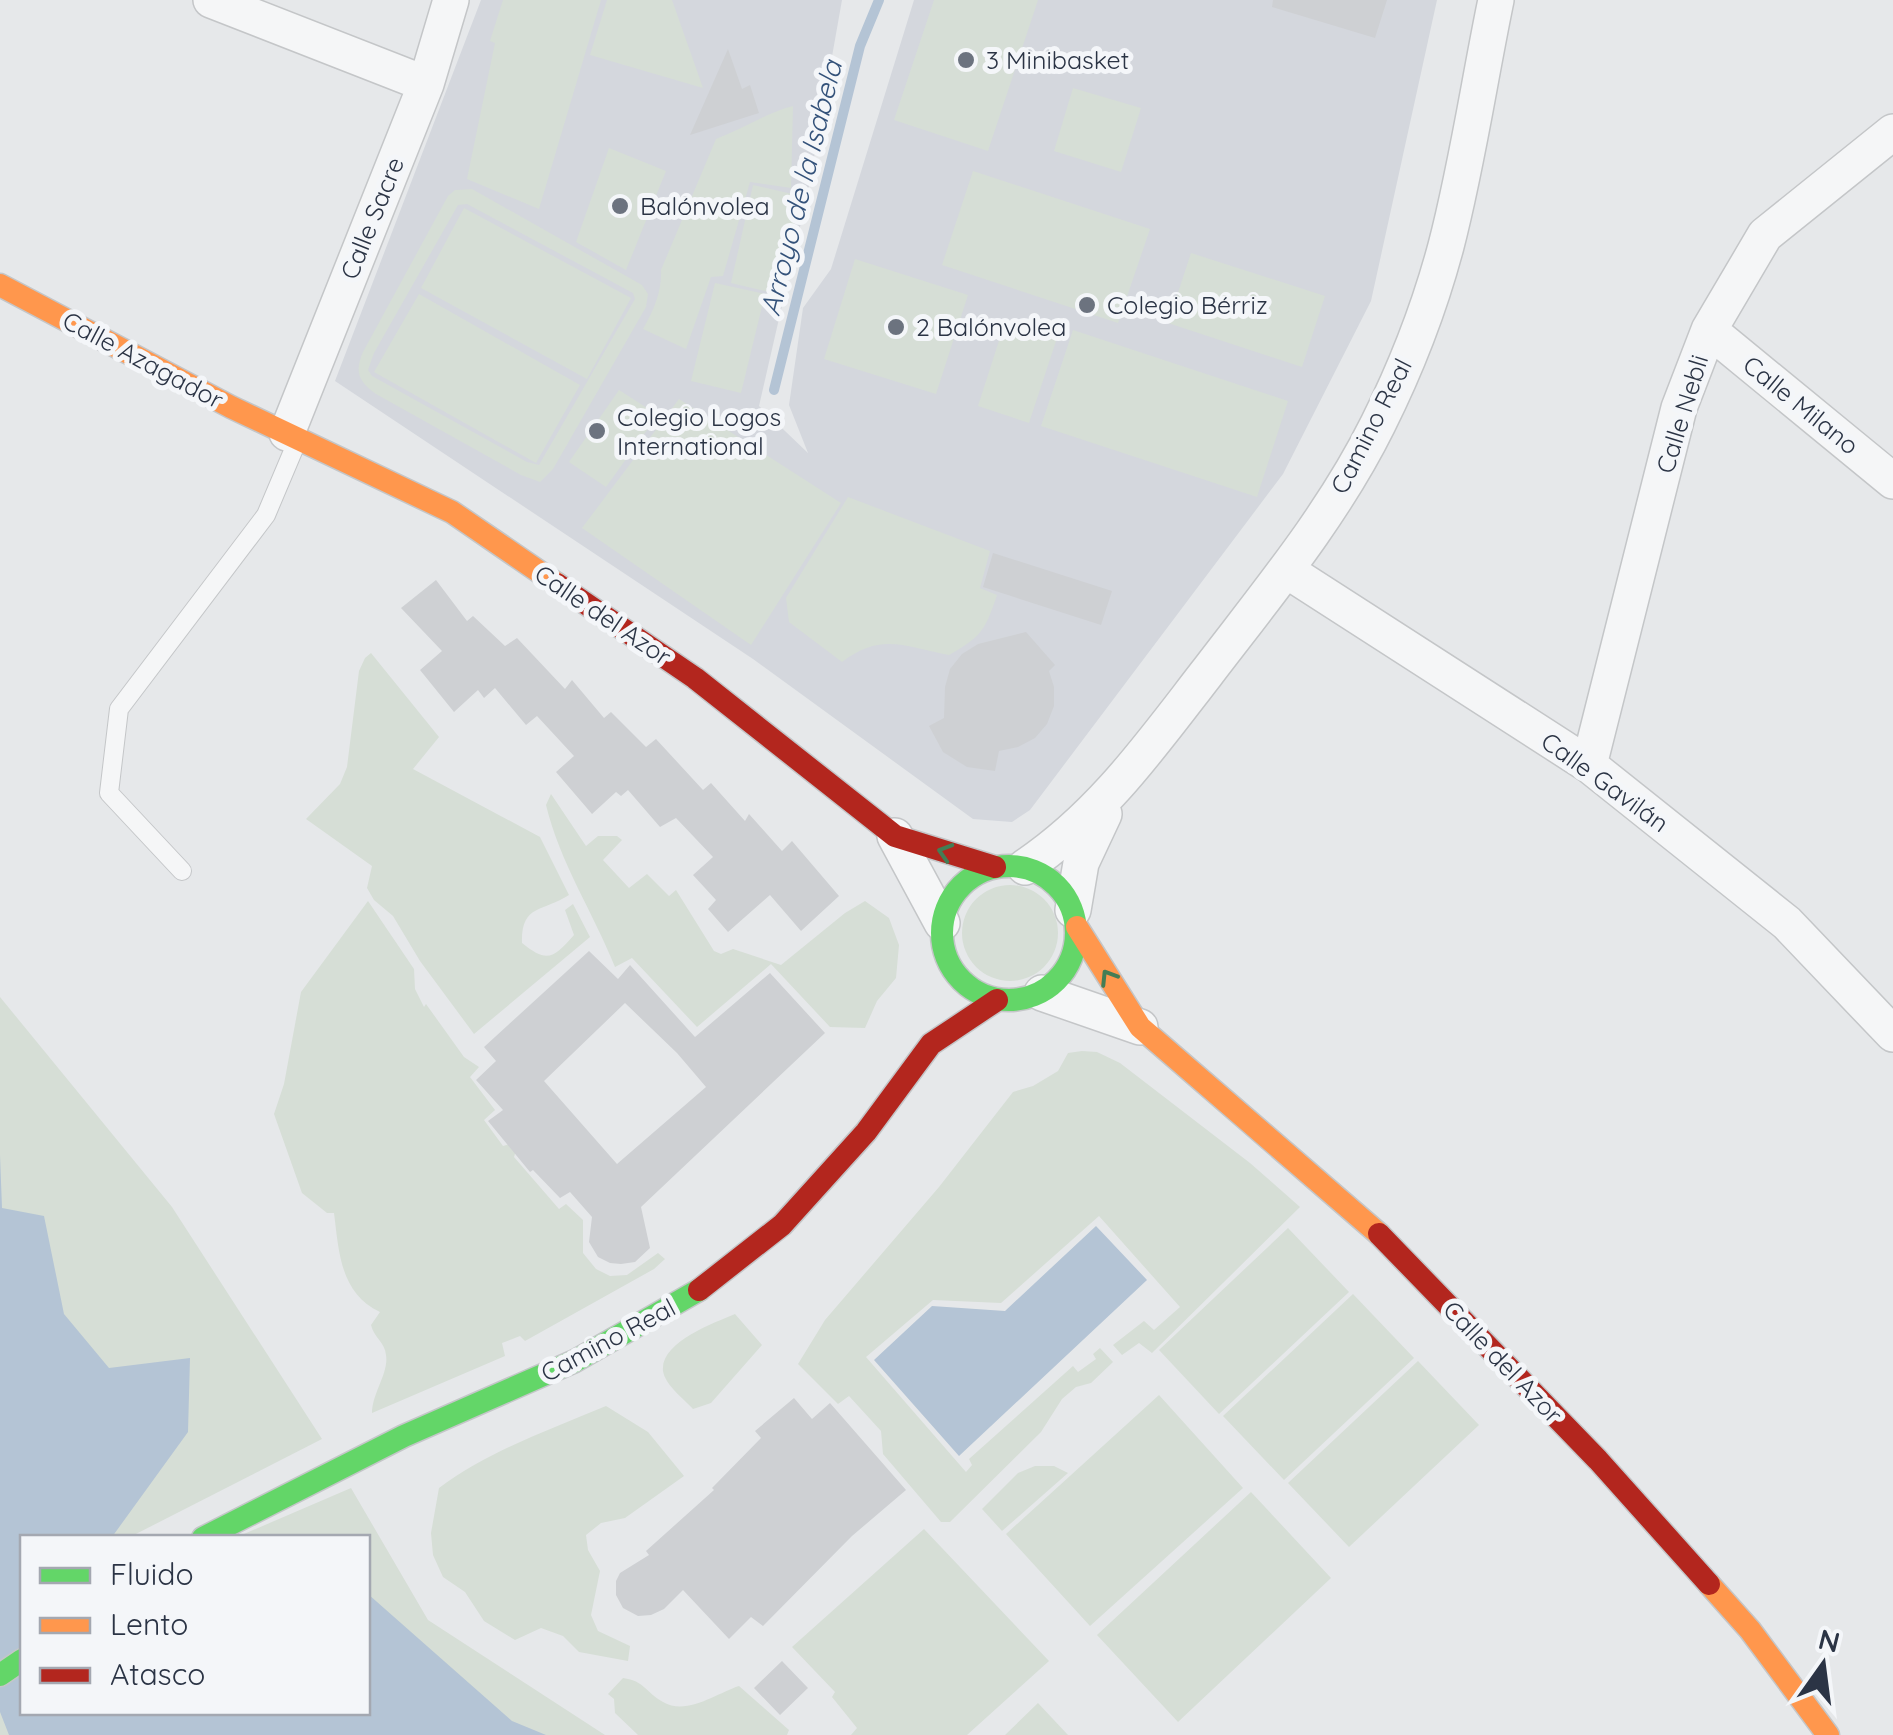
<svg xmlns="http://www.w3.org/2000/svg" width="1893" height="1735" viewBox="0 0 1893 1735" font-family="Quicksand,sans-serif">
<rect width="100%" height="100%" fill="#e6e8ea"/>
<path fill="#d4d7dd" d="M481,0H842L808,192L759,406L808,453L789,405L803,308L831,269L914,0H1437L1371,301L1283,474L1030,810L1012,822L973,819L753,659L335,381Z"/>
<path fill="#d6ded6" fill-rule="evenodd" d="M503,0H601L539,209L467,179L495,43L490,41Z
M607,0H672L703,88L590,55Z
M934,0H1038L988,151L894,120Z
M1073,88L1141,108L1121,172L1054,151Z
M793,106L791,188L750,182L723,276L711,277L686,349L643,329C654,310 662,291 661,270L716,139C743,129 766,113 793,106Z
M609,148L666,171L626,270L576,242Z
M973,171L1150,229L1118,323L942,265Z
M753,185L801,196L778,294L731,283Z
M472,189L642,285L648,294L646,307L553,469L540,482L521,475L376,394C359,381 354,373 363,352L448,196L455,190ZM467,204L633,293L635,299L539,465L527,462L372,376L368,370L374,353L458,205Z
M464,208L631,298L587,379L421,288Z
M1191,253L1325,296L1302,367L1168,323Z
M855,259L968,295L936,394L824,359Z
M715,283L765,294L741,393L691,381Z
M419,294L580,385L536,463L374,372Z
M1006,319L1058,335L1029,423L978,406Z
M1073,330L1288,401L1257,497L1041,426Z
M619,390L658,415L606,487L569,462Z
M679,399L841,503L751,645L582,528Z
M848,497L990,551L980,588L997,595C985,631 981,637 949,655C904,647 882,632 842,662L789,622L786,598Z
M371,653L439,737L413,769L540,837L569,895C543,912 521,904 522,943C547,963 553,959 574,935L565,910L573,904L590,937L474,1034L420,961L393,916L374,900L367,888L372,866L306,819L340,784L347,767L359,671L365,658Z
M551,794L586,846L598,836H617L622,840L603,860L629,888L647,874L669,896L676,890L714,951L721,954L733,949L781,965L845,913L865,901L889,918L899,945L896,978L877,1001L865,1028L830,1027L771,964L697,1027L632,958L615,967C593,912 560,863 546,805Z
M962 933a48 48 0 1 1 96 0a48 48 0 1 1-96 0Z
M368,901L414,969L415,989L424,1007L426,1004L464,1057L479,1067L470,1077L495,1110L484,1120L503,1146L513,1143L517,1147L514,1157L559,1209L566,1204L583,1220V1253L596,1269L610,1276L627,1275L658,1253L665,1259L654,1269L525,1341L520,1336L502,1343L505,1356L372,1413C372,1393 389,1373 386,1355C385,1342 374,1338 371,1325L380,1312C340,1293 339,1252 334,1213H327L302,1193L274,1114L284,1084L301,992Z
M0,997L172,1207L322,1439L130,1537L22,1538L0,1630Z
M1082,1051L1097,1052L1120,1063L1250,1163L1300,1207L1152,1353L1139,1343L1122,1355L1113,1345L1144,1321L1154,1330L1180,1307L1099,1216L1001,1303L933,1300L866,1357L966,1472L972,1465L969,1459L1073,1366L1078,1372L1096,1359L1093,1354L1100,1348L1113,1362L1091,1383L1076,1387L1062,1399L1041,1432L950,1522H941L883,1454L881,1431L849,1396L838,1404L798,1364L825,1320L939,1187L1013,1092L1033,1086L1058,1071L1068,1053Z
M1288,1228L1349,1292L1219,1414L1159,1350Z
M1353,1294L1414,1358L1284,1480L1223,1416Z
M735,1314L762,1345L711,1403L693,1409C684,1399 665,1385 663,1371C660,1342 714,1323 735,1314Z
M1418,1361L1479,1425L1349,1547L1288,1483Z
M1159,1395L1243,1488L1090,1626L1006,1534Z
M606,1406L648,1432L684,1476L625,1518L601,1523L586,1535L588,1550L600,1571L591,1615L598,1631L630,1646L628,1661L579,1652L563,1636L541,1628L515,1640L484,1621L465,1592L443,1577L433,1555L431,1533L439,1488C488,1451 549,1430 606,1406Z
M1035,1466H1054L1068,1473L1002,1531L982,1509L1018,1473Z
M351,1488L428,1620L605,1735H0V1709L22,1712H368V1538L237,1537Z
M1251,1492L1331,1578L1178,1722L1097,1635Z
M924,1529L1049,1661L967,1735H851L857,1728L832,1697L835,1692L792,1647Z
M623,1678C645,1681 645,1692 663,1702C687,1716 717,1693 739,1686L789,1730L787,1735H638L615,1713L614,1699L608,1694Z
M1038,1703L1068,1735H1005Z"/>
<path fill="#b4c4d5" d="M0,1155L2,1208L44,1216L64,1314L109,1368L190,1358L188,1432L112,1537L22,1538V1712H368V1594L512,1721L546,1735H9L0,1712Z
M1096,1226L1147,1280L959,1456L874,1360L932,1306L1005,1311Z"/>
<g fill="none" stroke-linecap="round" stroke-linejoin="round">
<path stroke="#b4c4d5" stroke-width="10" d="M774,390L860,46L879,0"/>
</g>
<path fill="#ced0d3" fill-rule="evenodd" d="M1273,0H1387L1375,38L1272,7Z
M728,49L742,89L750,85L759,113L690,135Z
M993,553L1112,591L1101,625L983,587Z
M436,580L467,621L473,616L505,646L517,638L565,689L572,680L604,718L611,712L646,747L656,739L703,790L711,783L745,821L749,814L782,851L792,841L839,896L801,931L770,895L728,932L708,909L716,900L693,875L713,857L676,818L660,827L628,790L621,796L616,792L592,814L556,772L574,756L537,716L526,725L495,688L484,698L478,690L454,712L420,670L442,651L401,608Z
M1026,632L1055,665L1049,671L1054,687V706L1047,724L1035,738L1018,747L999,751L995,771L967,767L943,752L929,726L944,718L945,687L950,669L962,654L978,644Z
M589,951L618,979L630,965L695,1037L770,973L825,1033L641,1207L650,1248L635,1262L621,1264L610,1263L598,1257L589,1242L592,1217L570,1192L560,1198L533,1170L530,1172L488,1121L503,1110L476,1080L496,1061L484,1047ZM625,1003L677,1053L706,1087L617,1164L544,1081Z
M794,1398L812,1419L830,1403L906,1490L852,1536L763,1626L751,1617L729,1639L683,1590L664,1609L651,1615L638,1616L623,1608L616,1595V1581L620,1573L649,1555L646,1551L714,1490L712,1488L761,1438L755,1431Z
M782,1661L808,1688L780,1715L754,1688Z"/>
<g fill="none" stroke-linecap="round" stroke-linejoin="round">
<g stroke="#c4c6c8" stroke-width="20">
<path id="lane" d="M182,871L109,793L119,709L266,515L296,444"/>
</g>
<g stroke="#c4c6c8" stroke-width="38">
<path id="street" d="M211,0L426,84
M1709,330L1893,481
M287,433L426,84L451,0
M1286,570L1589,765L1787,923L1893,1034
M1589,765L1679,408L1709,330L1765,235L1893,132
M895,836L942,923
M1025,867C1101,816 1151,745 1206,674C1267,594 1333,515 1378,424C1406,368 1430,306 1446,246C1467,166 1479,82 1496,0
M1073,910L1081,863L1104,814
M1042,993L1140,1027"/>
</g>
<g stroke="#c4c6c8" stroke-width="25">
<path id="fast" d="M942 933a67 67 0 1 1 134 0a67 67 0 1 1-134 0Z
M203,1538L404,1436L575,1361L699,1290
M0,1675L22,1660"/>
</g>
<g stroke="#c4c6c8" stroke-width="25">
<path id="slow" d="M0,285L231,407L452,512L557,584
M1077,927L1140,1027L1379,1234
M1709,1584L1750,1630L1828,1735"/>
</g>
<g stroke="#c4c6c8" stroke-width="25">
<path id="jam" d="M557,584L695,678L895,836L995,867
M1379,1234L1598,1460L1709,1584
M699,1290L782,1225L866,1132L931,1044L997,1000"/>
</g>
<use href="#lane" stroke="#f5f6f7" stroke-width="18"/>
<use href="#street" stroke="#f5f6f7" stroke-width="35"/>
<use href="#fast" stroke="#63d668" stroke-width="22"/>
<use href="#slow" stroke="#ff974d" stroke-width="22"/>
<use href="#jam" stroke="#b3261e" stroke-width="22"/>
</g>
<defs><path id="oneway-chevron" d="M-2-3.5L2.5 0L-2 3.5" fill="none" stroke-width="1.6" stroke-linecap="round" stroke-linejoin="round" transform="scale(2.5)"/></defs>
<g stroke="#447d55">
<use href="#oneway-chevron" transform="translate(945 852) rotate(-163)"/>
<use href="#oneway-chevron" transform="translate(1108 977) rotate(-122)"/>
</g>
<g fill="#6c737f" stroke="#f4f6f9" stroke-width="4">
<circle cx="966" cy="60" r="10"/>
<circle cx="620" cy="206" r="10"/>
<circle cx="1087" cy="305" r="10"/>
<circle cx="896" cy="327" r="10"/>
<circle cx="597" cy="431" r="10"/>
</g>
<g text-anchor="middle" stroke-width="10" stroke-linejoin="round" paint-order="stroke">
<g font-size="25" fill="#2b3445" stroke="#f4f6f9" text-anchor="start">
<text x="986" y="69">3 Minibasket</text>
<text x="640" y="215">Balónvolea</text>
<text x="1107" y="314">Colegio Bérriz</text>
<text x="916" y="336">2 Balónvolea</text>
<text x="617" y="426">Colegio Logos<tspan x="617" dy="29">International</tspan></text>
</g>
<g font-size="25" fill="#2b3445" stroke="#f4f6f9">
<text transform="translate(372 218) rotate(-68)" y="9">Calle Sacre</text>
<text transform="translate(143 360) rotate(28)" y="9">Calle Azagador</text>
<text transform="translate(1801 405) rotate(39)" y="9">Calle Milano</text>
<text transform="translate(1682 414) rotate(-73)" y="9">Calle Nebli</text>
<text transform="translate(1371 426) rotate(-63)" y="9">Camino Real</text>
<text transform="translate(603 615) rotate(34)" y="9">Calle del Azor</text>
<text transform="translate(1605 782) rotate(36)" y="9">Calle Gavilán</text>
<text transform="translate(608 1340) rotate(-28)" y="9">Camino Real</text>
<text transform="translate(1503 1362) rotate(46)" y="9">Calle del Azor</text>
</g>
<g font-size="28" font-style="italic" fill="#34527a" stroke="#f4f6f9">
<text transform="translate(801 188) rotate(-76)" y="10">Arroyo de la Isabela</text>
</g>
</g>
<rect x="20" y="1535" width="350" height="180" fill="#f4f6f9" stroke="#a4a8b1" stroke-width="2.5"/>
<rect x="40" y="1568" width="50" height="15" fill="#63d668" stroke="#a4a8b1" stroke-width="2.5"/>
<text x="110" y="1585" font-size="30" fill="#2b3445">Fluido</text>
<rect x="40" y="1618" width="50" height="15" fill="#ff974d" stroke="#a4a8b1" stroke-width="2.5"/>
<text x="110" y="1635" font-size="30" fill="#2b3445">Lento</text>
<rect x="40" y="1668" width="50" height="15" fill="#b3261e" stroke="#a4a8b1" stroke-width="2.5"/>
<text x="110" y="1685" font-size="30" fill="#2b3445">Atasco</text>
<g transform="translate(1823 1665) rotate(14)" stroke="#f4f6f9" stroke-width="8" paint-order="stroke">
<path d="M0-8L18 38L0 25L-18 38Z" fill="#2b3445"/>
<text y="-15" font-size="28" font-weight="bold" text-anchor="middle" fill="#2b3445">N</text>
</g>
</svg>
